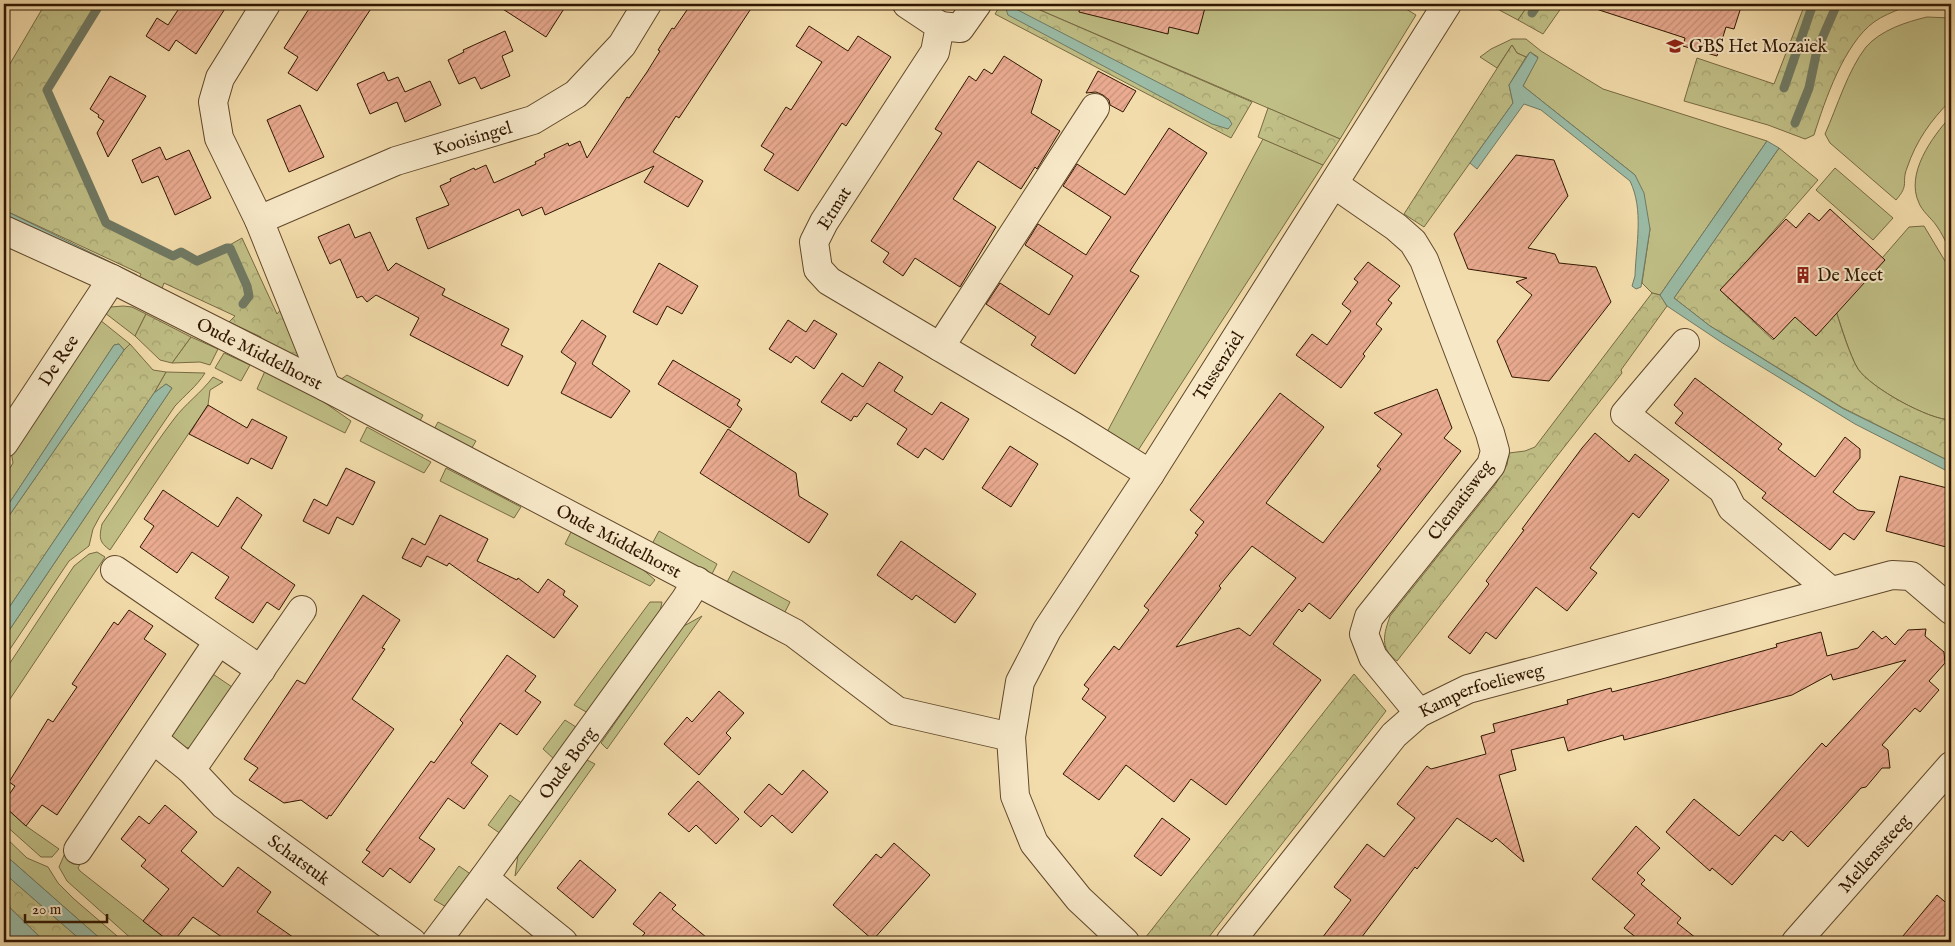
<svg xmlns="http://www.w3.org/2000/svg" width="1955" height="946" viewBox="0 0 1955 946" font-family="'IM FELL English',serif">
<defs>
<pattern id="forest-crowns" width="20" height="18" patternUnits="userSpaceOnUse" patternTransform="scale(1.25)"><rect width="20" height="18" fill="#c0bf86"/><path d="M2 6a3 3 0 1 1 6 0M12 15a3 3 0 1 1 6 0" fill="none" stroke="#a5a372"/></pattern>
<pattern id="building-hatch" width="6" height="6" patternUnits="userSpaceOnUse" patternTransform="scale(1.25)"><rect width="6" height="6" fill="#eaab91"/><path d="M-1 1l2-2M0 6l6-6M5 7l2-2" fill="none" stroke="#c9927b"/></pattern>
</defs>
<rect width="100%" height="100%" fill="#f3dcab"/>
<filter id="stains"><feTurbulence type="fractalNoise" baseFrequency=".004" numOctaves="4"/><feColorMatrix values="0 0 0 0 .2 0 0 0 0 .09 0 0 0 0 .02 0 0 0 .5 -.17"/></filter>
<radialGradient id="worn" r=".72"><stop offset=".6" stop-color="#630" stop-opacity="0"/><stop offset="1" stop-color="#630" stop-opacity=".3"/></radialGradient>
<path fill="#c0bf86" stroke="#786a43" d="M1026,4H1398L1416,15L1340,139Z
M1488,4H1529L1518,20Z
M1927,17L1951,18V100C1931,120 1916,141 1907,168C1901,183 1910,184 1896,200L1830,143L1825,134C1837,107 1848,70 1866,47C1881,30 1906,22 1927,17Z
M1512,39H1526L1541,51L1603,89L1767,141L1660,295L1652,293L1642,283L1650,229L1635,175L1523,86L1538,57L1530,52L1526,57L1517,53L1512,45L1497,68L1480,57L1491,49Z
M1951,116V252C1946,243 1942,233 1936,225C1931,218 1922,211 1919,203C1905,174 1932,137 1951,116Z
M1263,139L1323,165L1137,452L1106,434Z
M1835,168L1893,218L1873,240L1816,190Z
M1924,226L1951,271V420C1929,420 1871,388 1858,369C1850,356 1841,326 1836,311L1909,227Z
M123,306L132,307L146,314L135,336L105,313L111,307Z
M100,320L130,344L124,350L119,344L114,345L4,511V478L13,463L11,451Z
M191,337L218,349L210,365L200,362L172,363Z
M224,353L250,365L241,381L215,368Z
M265,371L318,398L351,421L345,433L257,389Z
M166,372L205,373C197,386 185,395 175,406L100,516L93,529L89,546L69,561L4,658V638L172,388L166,384L154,393Z
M347,375L423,415L418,425L340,380Z
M213,377L223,382L210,390L208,405L110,550C99,542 99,538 102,524C126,490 148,453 174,419C185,404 201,393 213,377Z
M438,422L476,441L470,451L432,433Z
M367,427L431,462L424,473L360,441Z
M446,468L521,507L514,518L440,481Z
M659,531L717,564L712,574L652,544Z
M571,532L640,567L655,580L650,586L565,544Z
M97,552L105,557L4,708V672L74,566L89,554Z
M733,571L790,602L784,614L727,582Z
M650,602H662L660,611L588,713L574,705Z
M702,616L607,749L601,743L682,627Z
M210,672L235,689L199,743L189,748L178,746L171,738V728Z
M565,720L576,727L554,759L543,749Z
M587,760L595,764L515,876L518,855Z
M510,795L523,804L501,834L488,825Z
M4,806L26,826L59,849L52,857H41L4,824Z
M4,836L27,858L48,867L58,883L74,899L124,942H104L4,854Z
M65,853L80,864L78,868L80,871L170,942H135L67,881L59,867Z
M459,866L472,875L448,908L434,900Z"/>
<path fill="url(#forest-crowns)" stroke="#786a43" d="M45,4H98L45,91L104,224L174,258L181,255L198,263L242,238L277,314L283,307L302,356L295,363L259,345L261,337L229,322L235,316L164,283L161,291L138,280L141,274L4,210V74Z
M1001,4H1026L1252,102L1231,138L995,14Z
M1529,4H1564L1543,34L1518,20Z
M1805,4H1903L1902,8C1893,12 1882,16 1874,22C1844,44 1825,100 1814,135L1805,139L1768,125L1684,101L1697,58L1774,84Z
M1512,45L1517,53L1526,57L1509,85L1513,103L1424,227L1404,214Z
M1268,108L1340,139L1323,165L1258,137Z
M1779,148L1818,180L1721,291L1773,340L1795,316L1816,336L1836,311C1841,327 1850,356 1858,369C1871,388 1929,420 1951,420V462L1843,408L1710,326L1674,298Z
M1652,293L1660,295L1667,306L1621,370L1622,373L1397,661C1379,648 1384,634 1390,616L1495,485L1507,465L1509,453L1525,451L1535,447Z
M146,314L191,337L172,363L160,360L135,336Z
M130,344L153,370L166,372L154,393L4,615V523L124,350Z
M1354,674L1386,711L1376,724L1205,942H1150L1145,938Z
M4,873L83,942H45L4,902Z"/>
<path fill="#9bbca7" stroke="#707a64" d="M1010,6L1229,119L1232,124L1228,129L1212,124L1008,15L1006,9Z
M1530,52L1538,58L1523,86L1635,175L1644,193L1650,229L1641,287L1636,289L1632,286L1635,276C1636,244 1644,210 1630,181L1541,110L1524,104L1477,169L1470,163L1513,103L1509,85Z
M1767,141L1779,148L1674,298L1710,326L1842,408L1951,462V473L1855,424L1721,342L1667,306L1660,295Z
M4,210L137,275V277L103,264L4,215Z
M119,344L124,350L4,523V511L114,345Z
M166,384L172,388L4,638V615L154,393Z
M4,854L104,942H83L4,873Z
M4,902L45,942H14L4,931Z"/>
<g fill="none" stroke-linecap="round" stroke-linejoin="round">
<path stroke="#707a64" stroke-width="9" d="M100,4L47,90L106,223L173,256L181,252L197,261L227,248H230L247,286L249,296L243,304
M1532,13L1538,4
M1784,88L1813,4
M1795,123L1809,88L1817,50L1837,4"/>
</g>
<path fill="url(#building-hatch)" stroke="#2f1600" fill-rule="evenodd" d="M182,4H228L196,54L176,40L169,51L146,36L157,18L168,25Z
M312,4H374L317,91L288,73L298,57L284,48Z
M495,4H567L546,37Z
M691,4H754L679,118L676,116L653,152L703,181L688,207L644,182L654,166L545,215L542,207L522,216L519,209L428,249L416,218L449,205L440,186L451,181L450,179L474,168L475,170L486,165L494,183L536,164L535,162L545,157L544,154L568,143L569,146L580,141L587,158L627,97L629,98L647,72L660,51L658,50L672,28L674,29Z
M1080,4H1206L1198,34L1169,27L1168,34L1079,12Z
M1594,4H1742L1734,29L1726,27L1717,56L1683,46L1685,38L1593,8Z
M809,26L848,51L858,36L891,57L846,126L842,123L798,191L764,170L774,154L761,146L786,107L791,110L822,62L796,46Z
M505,31L513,51L502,56L510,76L481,89L475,77L459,84L448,60L464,52L463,50Z
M1004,56L1042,80L1031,113L1060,131L1037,169L1035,167L1021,189L978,161L953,199L996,227L960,287L915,258L903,276L883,262L889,253L871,241L942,133L935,129L969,76L976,81L984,69L992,74Z
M1098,71L1136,91L1123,112L1110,105L1109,100L1103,95L1096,92L1086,93Z
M384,72L388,81L398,77L405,92L430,81L441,105L405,122L397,102L370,114L357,84Z
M110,76L146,96L108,157L97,133L104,121L98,117L99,115L90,109Z
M300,105L324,157L289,172L267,120Z
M1169,128L1207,153L1130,271L1139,276L1075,374L1031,345L1036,337L986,304L1000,283L1049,315L1073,276L1025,245L1038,224L1086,255L1111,217L1063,186L1077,164L1125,195Z
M160,147L166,160L189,150L211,198L175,215L158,176L142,183L132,160Z
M1516,155L1554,160L1568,196L1528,248L1555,254L1559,263L1596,267L1611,302L1549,381L1512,377L1497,341L1532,295L1516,282L1527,278L1468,269L1454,234Z
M1830,209L1885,260L1816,336L1795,317L1774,339L1720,290L1786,219L1796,228L1809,213L1819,221Z
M349,224L355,238L370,232L388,271L396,263L445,289L442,295L509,329L501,345L523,356L508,386L410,335L419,318L376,295L367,302L362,296L357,298L340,259L330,264L318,237Z
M1368,262L1400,286L1388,300L1392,303L1376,324L1382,329L1363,354L1365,356L1341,388L1296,355L1312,334L1327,345L1351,311L1342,304L1358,282L1354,279Z
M659,263L698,286L682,314L667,306L657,325L633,312Z
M582,320L606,336L592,364L630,391L611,418L561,393L576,363L561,352Z
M788,320L806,332L814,320L837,334L814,369L796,356L791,363L769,349Z
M673,360L740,400L737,405L742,409L730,428L658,384Z
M879,362L903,377L894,391L932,415L941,402L969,419L943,460L925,448L918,458L897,444L907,429L867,403L857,417L854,416L851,421L821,402L842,373L863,387Z
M1695,378L1782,444L1778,449L1815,477L1845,437L1860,449V458L1833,492L1858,510L1875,512L1854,540L1844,533L1830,550L1762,498L1766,493L1675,423L1683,413L1674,405Z
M1437,389L1452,428L1444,438L1461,451L1330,619L1309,603L1302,612L1299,609L1273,644L1321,680L1226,805L1191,779L1174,802L1126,765L1099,800L1063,774L1106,717L1082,699L1089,689L1084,685L1114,646L1119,650L1149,610L1144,606L1198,535L1195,533L1204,522L1190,510L1280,393L1324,427L1266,503L1323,543L1381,469L1377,466L1402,434L1374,413ZM1252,546L1296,578L1250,636L1239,628L1176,647L1221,588L1219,586Z
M208,405L247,428L252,419L287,437L272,469L251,458L248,464L189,434Z
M728,429L796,473L799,496L828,514L809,543L700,473Z
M1595,433L1629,462L1635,454L1669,480L1639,518L1633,513L1619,531L1590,568L1597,573L1567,611L1536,587L1496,639L1486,632L1470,654L1448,637L1489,584L1486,581L1524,530L1522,529L1582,448Z
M1010,446L1038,464L1011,507L982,488Z
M346,468L375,482L353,525L337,517L329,534L303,521L314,499L327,506Z
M1900,476L1951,489V527L1946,547L1886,531Z
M163,490L218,527L237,497L262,515L241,548L295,585L279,610L267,602L253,623L215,598L229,577L192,552L177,573L140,547L154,526L144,519Z
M440,515L488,539L477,561L517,580L518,578L538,593L548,579L565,591L563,595L578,606L554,638L449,563L447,566L427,556L421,567L402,558L412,538L425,545Z
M901,541L976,594L955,623L916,595L912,600L877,575Z
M363,595L400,620L382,648L385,649L352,699L394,729L331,816L329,815L327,819L301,800L284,803L249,780L258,768L244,759L297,680L305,684Z
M129,610L153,626L144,639L166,654L57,815L42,805L26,826L4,806V802L15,786L9,782L48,719L53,722L77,687L72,684L114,622L118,625Z
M1926,629L1925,636L1944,652L1945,663L1929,681L1939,690L1920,712L1915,708L1882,745L1888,750L1890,768H1882L1866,787L1861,788L1808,847L1791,831L1783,841L1775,835L1732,885L1712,868L1710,871L1666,832L1694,799L1739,836L1822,743L1826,747L1906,660L1833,680L1831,674L1792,695L1624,740L1623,735L1568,751L1564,737L1511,750L1516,770L1499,775L1524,862L1496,838L1492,842L1457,818L1417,869L1415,867L1358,942H1319L1351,900L1334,887L1351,865L1367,844L1384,857L1415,818L1397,804L1427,766L1431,769L1486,754L1481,736L1495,732L1493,724L1568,704L1567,700L1611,688L1612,692L1662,679L1777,647L1776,644L1821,632L1827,656L1858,648L1873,631L1882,639L1886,636L1895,645L1908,630Z
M507,655L536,676L525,691L541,702L517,735L500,723L471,763L488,776L464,809L448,798L419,838L435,849L410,883L390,868L383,877L362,862L370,852L366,850L431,761L434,763L463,723L460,720Z
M719,691L744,713L726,733L731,738L699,775L664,744L687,717L692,722Z
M803,770L828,792L792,833L772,815L761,827L744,812L769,784L782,795Z
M698,781L739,819L716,844L696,825L689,832L668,814Z
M165,805L197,832L181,851L223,887L238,867L271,892L257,912L300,942H229L193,917L173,942H170L143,921L169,889L141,866L146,860L121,839L139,816L149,824Z
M1162,818L1190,839L1161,876L1134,856Z
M1636,826L1660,848L1637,873L1645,880L1641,884L1681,918L1677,923L1701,942H1642L1624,928L1635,915L1592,879Z
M894,843L930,875L873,940L833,905L876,854L881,858Z
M580,860L616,890L593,918L557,888Z
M660,892L676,905L672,909L712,942H637L645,933L633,924Z
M1937,895L1951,907V933L1943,942H1898Z"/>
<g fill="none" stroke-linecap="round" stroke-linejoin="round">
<g stroke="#60482b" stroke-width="30">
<g id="minor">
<path d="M266,4L220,78L213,102L219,138L259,220L326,387"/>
<path d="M907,4L940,26L935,52L824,222L814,242L818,269L829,281L1073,426L1150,474"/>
<path d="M940,26L960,28L977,4"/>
<path d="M1334,184L1396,227L1413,242L1424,260L1490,433L1495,451L1491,465L1369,617L1364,634L1373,657L1419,713"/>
<path id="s1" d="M259,220L396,161L533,120L576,94L622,45L647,4"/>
<path id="s2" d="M4,230L112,279L326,387L794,633L897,711L1011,737"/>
<path d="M1685,343L1625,414L1723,490L1732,508L1831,591"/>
<path d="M940,347L1095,108"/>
<path id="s3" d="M4,443L112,279"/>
<path d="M115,570L261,670"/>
<path id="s4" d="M153,739L191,770L224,805L412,942"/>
<path d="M191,770L302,610"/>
<path d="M78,850L218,642"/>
<path d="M484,878L563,942"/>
<path id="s5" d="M436,942L484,878L685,600L697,581"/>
<path id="s6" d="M1230,942L1394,735L1419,713L1468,689L1892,575L1911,576L1951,610"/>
<path id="s7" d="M1796,942L1951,766"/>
</g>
</g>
<g stroke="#60482b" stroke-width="30">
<g id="tertiary">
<path id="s8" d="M1125,942L1079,899L1034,843L1015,796L1011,737L1020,682L1047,630L1150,474L1447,4"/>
</g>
</g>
<use href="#minor" stroke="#f7e8c8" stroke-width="28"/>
<use href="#tertiary" stroke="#f7e8c8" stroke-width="28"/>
</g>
<defs>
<g id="school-bare" transform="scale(1.35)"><path d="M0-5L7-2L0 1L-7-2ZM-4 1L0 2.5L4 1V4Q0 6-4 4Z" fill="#8f2418" stroke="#f7e8c8" stroke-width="2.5" paint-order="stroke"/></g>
<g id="building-bare" transform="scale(1.35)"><path d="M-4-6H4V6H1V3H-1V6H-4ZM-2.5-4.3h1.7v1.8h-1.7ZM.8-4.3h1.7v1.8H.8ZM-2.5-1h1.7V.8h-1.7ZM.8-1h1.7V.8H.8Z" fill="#8f2418" stroke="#f7e8c8" stroke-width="2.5" paint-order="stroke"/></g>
</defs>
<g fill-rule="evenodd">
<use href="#school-bare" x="1675" y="46"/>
<use href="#building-bare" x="1803" y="275"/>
</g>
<g text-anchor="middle" stroke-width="4" stroke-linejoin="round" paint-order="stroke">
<g font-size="18" fill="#2f1600" stroke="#f7e8c8" text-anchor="start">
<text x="1689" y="52">GBS Het Mozaïek</text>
<text x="1817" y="281">De Meet</text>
</g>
<g font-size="18" fill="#2f1600" stroke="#f7e8c8">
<text dy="6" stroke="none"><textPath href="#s1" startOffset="229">Kooisingel</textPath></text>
<text transform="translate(834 208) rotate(-58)" y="6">Etmat</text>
<text dy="6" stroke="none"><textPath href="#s2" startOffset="284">Oude Middelhorst</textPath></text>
<text dy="6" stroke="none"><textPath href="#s3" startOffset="99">De Ree</textPath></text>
<text dy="6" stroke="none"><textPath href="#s8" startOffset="674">Tussenziel</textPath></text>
<text transform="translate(1460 500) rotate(-53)" y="6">Clematisweg</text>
<text dy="6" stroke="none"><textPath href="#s2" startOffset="689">Oude Middelhorst</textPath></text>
<text dy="6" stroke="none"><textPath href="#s6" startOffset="364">Kamperfoelieweg</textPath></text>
<text dy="6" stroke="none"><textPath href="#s5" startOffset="222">Oude Borg</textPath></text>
<text dy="6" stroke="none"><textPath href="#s7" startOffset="118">Mellenssteeg</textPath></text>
<text dy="6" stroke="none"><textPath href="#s4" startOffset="190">Schatstuk</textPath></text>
</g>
</g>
<rect width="1955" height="946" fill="none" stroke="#f3dcab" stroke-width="20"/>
<rect x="5" y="5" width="1945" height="936" fill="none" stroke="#2f1600" stroke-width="2.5"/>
<rect x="10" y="10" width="1935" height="926" fill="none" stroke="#2f1600"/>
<path d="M25 914v8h82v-8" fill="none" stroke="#2f1600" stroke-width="2.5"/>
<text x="32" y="914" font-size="15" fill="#2f1600" stroke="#f7e8c8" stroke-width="4" paint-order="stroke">20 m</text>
<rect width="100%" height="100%" filter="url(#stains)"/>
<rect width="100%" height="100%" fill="url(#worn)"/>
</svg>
